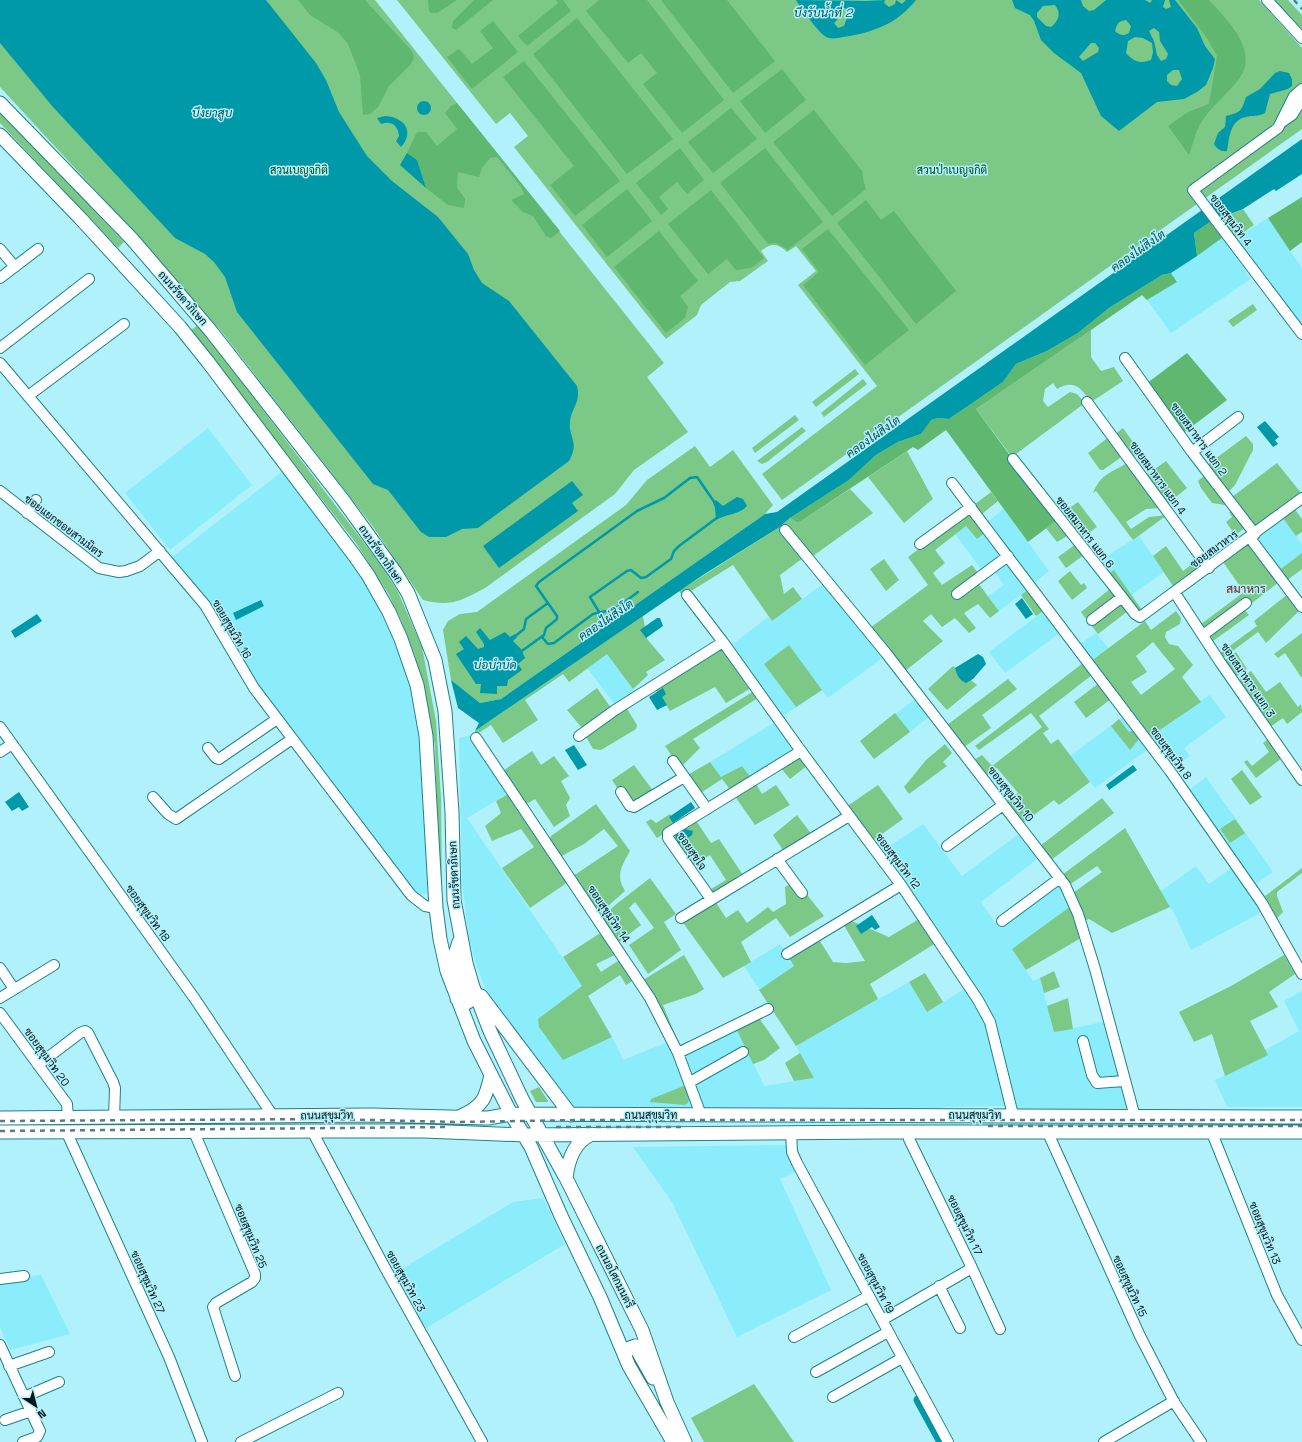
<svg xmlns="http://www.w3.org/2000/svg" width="1302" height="1442" viewBox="0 0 1302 1442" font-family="'Space Grotesk',Sarabun,sans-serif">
<rect width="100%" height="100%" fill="#b1f1fb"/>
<path fill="#8bedfb" d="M1268,218L1302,268V323L1298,326L1234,239Z
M1222,238L1251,279L1171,333L1147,300L1177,282L1171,273Z
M208,428L252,485L170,550L125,493Z
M284,470L389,614L423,720L431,893L419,895L259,685L201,592L172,557Z
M1004,509L1049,571L1034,583L988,521Z
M970,511L1005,556L983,572L950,527Z
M1282,517L1302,544V553L1278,571L1255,540Z
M1139,536L1164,572L1127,598L1097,562Z
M1007,561L1029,589L999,611L988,596L1004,585L994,571Z
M824,583L865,633L882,658L828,698L822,690L781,718L730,646L768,617L772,621Z
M1045,610L1061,632L1005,673L989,652Z
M1096,633L1108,648L1091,661L1080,644Z
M602,647L635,692L615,705L582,661Z
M1175,669L1200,701L1210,695L1226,717L1184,748L1190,756L1175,767L1149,738L1125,707Z
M915,699L929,717L874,759L860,741Z
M1124,716L1149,749L1095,788L1070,756Z
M775,722L794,753L732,792L710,762Z
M472,735L511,792L467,818L582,986L614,1041L623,1060L668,1042L673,1052L734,1022L764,1086L814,1078L794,1043L744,966L780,944L834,1024L909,982L927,1012L966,988L985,1020L1009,1106L948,1107L879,1114L819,1109L569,1107L491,1003L477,967L469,939L462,883L459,738Z
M1206,777L1273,872L1256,884L1251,879L1189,790Z
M923,824L962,876L1020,833L1040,857L981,902L999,928L1059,883L1071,906L1012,949L1033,981L1040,978L1054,1032L1107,1021L1128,1108L1073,1109V1112L1019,1113L995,1024L880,852Z
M1196,866L1209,884L1234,866L1262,912L1191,950L1174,913L1161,891Z
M1302,991V1107H1227L1215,1080L1267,1055L1265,1050L1299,1031L1284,1001Z
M787,1145L800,1170L780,1179L831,1290L737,1337L672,1202L633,1147Z
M543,1198L565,1244L423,1330L392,1275L513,1202Z
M41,1275L70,1334L10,1350L0,1327V1279Z"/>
<path fill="#7cc887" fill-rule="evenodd" d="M0,0H375L664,363L647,377L688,432L634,470L615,494L485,588C461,601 450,607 423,600L371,524L221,331L132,230L0,87Z
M397,0H1259L1302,48V129L782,500L762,474L877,386L798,285L816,271L796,246L787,252C777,243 771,243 761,251L768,261L740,281L730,282L701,305L697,315L666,339L514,147L528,136L510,113L496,124Z
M1273,0H1288L1302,15V32Z
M0,112L124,242L118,248L0,123Z
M1243,209L1254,225L1234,239L1220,219Z
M1253,304L1257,310L1233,327L1228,321Z
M198,325L384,569L398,592L422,647L436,721L441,798L442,908L440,903L435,745L415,656L401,620L389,595L356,543L190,331Z
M1091,330V357L1101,371L1114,367L1123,381L1091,402C1081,388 1074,379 1057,389L1053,383L1045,389L1043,401L1048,407L1070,392L1077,394L1085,403L1012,457L976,409Z
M855,369L859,374L816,407L812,402Z
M863,379L867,384L824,417L821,413Z
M795,415L799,420L755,453L752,448Z
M802,427L806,431L767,462L762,464L757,461Z
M1123,428L1140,452L1132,458L1114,435Z
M1246,436L1253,444V450L1235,485L1228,492L1207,465Z
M1109,437L1121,453L1120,458L1103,470H1100L1088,453Z
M695,446L710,467L733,450L773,505L765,514L501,699L480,703L451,680L443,630L448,621L460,614L477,612L626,505L647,480Z
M907,451L933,499L904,523L868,477Z
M1166,461L1187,488L1166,505L1145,476Z
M1127,463L1160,508L1146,509L1126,522L1131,529L1149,517L1167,515L1133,540L1096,491L1093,493C1101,473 1112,473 1127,463Z
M1277,463L1302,494L1256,530L1232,497Z
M1205,475L1227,503L1225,505L1212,503L1201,488L1198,481Z
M850,489L873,513L813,556L803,558L780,575L784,594L793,587L802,599L772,621L733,565L683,596L679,591L778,528L790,518L798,523Z
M991,492L998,501L982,514L975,504Z
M1078,502L1097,527L1080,539L1061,514Z
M1294,508L1302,519V532L1296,536L1282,517Z
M1232,510L1245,528L1235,535L1226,522L1232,517L1229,512Z
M970,511L986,532L977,539L966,526L935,550L945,563L933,573L942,585L972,565L978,573L952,593L956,599L978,583L999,611L990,618L978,604L964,613L976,628L969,633L955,618L942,627L931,614L923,621L943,641L905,671L870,628L928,585L908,557Z
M1057,520L1069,535L1057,542L1046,528Z
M1250,542L1279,582L1252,603L1248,598L1205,630L1201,624L1244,592L1223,562Z
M1076,544L1084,555L1066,568L1058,557Z
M1166,546L1183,571L1198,560L1203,567L1175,589L1153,556Z
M1302,553V569L1286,581L1278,571Z
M884,559L899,580L886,591L870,569Z
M1114,570L1144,613H1139L1108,574Z
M1070,571L1081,585L1084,583L1087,588L1072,600L1058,581Z
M1029,589L1045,610L1036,616L1021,595Z
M1110,589L1116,596L1086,619L1081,612Z
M1288,594L1300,610L1266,643L1258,632L1223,658L1220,653L1257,626L1254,621Z
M1121,602L1128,611L1098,634L1091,625Z
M1244,609L1249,615L1213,641L1209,635Z
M1176,611L1181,618L1180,624L1166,632L1165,637L1169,644L1178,646L1193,665L1182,677L1201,702L1151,736L1128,706L1125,707L1091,661L1145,621L1151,630ZM1153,642L1175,669L1141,695L1131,682L1147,672L1136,656Z
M643,616L647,639L665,660L646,672L648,675L633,689L607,654L569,682L563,674L525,700L538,720L503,743L491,725L474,736L475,731Z
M1302,633V677H1301L1285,653L1278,658L1274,654Z
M789,645L822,690L796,707L764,664Z
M722,646L751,688L726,703L715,687L670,711L655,688Z
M1236,652L1247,669L1235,677L1224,661Z
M1083,663L1092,675L1039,716L1049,729L1043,733L1051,744L1058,739L1090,782L1059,805L1054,800L1022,824L1006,802L1018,793L997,768L986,776L974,760L982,755L992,766L1042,727L1031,713L979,750L975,746Z
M953,666L977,685L947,710L928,689Z
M1251,671L1266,692L1280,682L1298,707L1301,704L1302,712L1287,724L1283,718L1270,727L1238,681Z
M1008,679L1017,689L982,715L991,728L964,747L947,725Z
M1099,683L1111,699L1086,718L1074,702Z
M597,688L611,708L582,728L567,710Z
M754,691L758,698L693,739L700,748L680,768L665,746Z
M626,707L637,725L636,729L601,750L593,749L585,735Z
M895,713L910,732L874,759L860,741Z
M1119,719L1129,732L1135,730L1140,738L1130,750L1111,726Z
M1268,739L1282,758L1256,778L1244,762L1247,760L1252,766L1269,752L1263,743Z
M945,744L952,753L943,762L947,766L909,794L904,787L926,760Z
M532,751L541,765L554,756L569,776L561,781L570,798L566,805L570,816L554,827L535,799L525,805L501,772Z
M802,756L808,765L790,779L780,767Z
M710,762L721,777L742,766L752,779L732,792L722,779L699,794L686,776Z
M634,765L654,792L636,805L618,789L612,780Z
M1242,770L1262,797L1250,805L1231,779Z
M755,782L762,794L776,785L790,805L755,825L734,795Z
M878,785L903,819L872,841L846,807Z
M510,793L568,882L530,908L502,868L534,847L521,829L492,841L485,826L501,813L496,801Z
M1102,798L1114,813L1051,860L1040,846Z
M596,804L630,851C622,866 615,875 625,891L599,914L573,876L618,846L604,829L584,844L560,857L549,842L551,836Z
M670,814L677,825L657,838L646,822L651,819L656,823Z
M797,815L812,835L784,852L773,835Z
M695,819L711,843L719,839L743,875H739L735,880L713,895L708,891L726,880L710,855L691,867L671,833Z
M1235,819L1245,833L1230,843L1220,829Z
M1125,828L1170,907L1112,933L1089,919L1084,921L1073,893L1102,872L1097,866L1069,885L1062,875Z
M1302,868V873L1277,892V896L1283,912L1277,918L1265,896Z
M650,878L676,914L664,922L681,950L648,974L629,945L654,928L635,902L629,908L641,925L619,942L602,918L614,906Z
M792,883L804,891L824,916L790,937L776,918L741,942L751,962L723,978L681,920L715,901L726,918L738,910L747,923L768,907L773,912L786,904L785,887Z
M1071,906L1081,938L1026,970L1012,949Z
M847,919L889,937L919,919L936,943L870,984L878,999L796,1046L759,990L794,966L788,956L818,938L833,962L846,963L865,961L842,922Z
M602,932L617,954L596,964L601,972L621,959L634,980L626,985L620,975L588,996L612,1037L563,1060L539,1027L538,1019L582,986L563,957Z
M684,955L704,989L696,994L663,1005L681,1049L660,1005L643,980Z
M1284,955L1295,974L1269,992L1278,1007L1250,1021L1268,1055L1225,1076L1212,1034L1194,1042L1179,1012L1231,986Z
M1054,971L1060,987L1044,993L1040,978Z
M925,973L943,1002L927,1012L909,982Z
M1068,998L1073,1029L1054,1032L1047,1006Z
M759,1018L780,1048L764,1060L753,1064L736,1028Z
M800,1053L814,1078L794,1081L785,1063Z
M686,1085L690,1096L688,1103L685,1105L650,1102L651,1099Z
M539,1087L548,1101V1102H536L530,1091Z
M754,1384L794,1442H704L691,1418Z"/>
<path fill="#60b76f" d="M298,0H365L412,51L414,58L411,64L389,86L378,107L370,114L363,115L360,75L348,44L339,33L310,15Z
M428,0H457L437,13H431L429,11Z
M474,0H493L456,30L452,28L453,21Z
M556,0H563L571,11L527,46L518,36L558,3Z
M599,0H647L724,100L682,133L643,84L657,73L641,53L628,63L586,11Z
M661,0H727L775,61L733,93Z
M1178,0H1209C1227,20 1260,51 1239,79C1227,95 1211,106 1201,123C1195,132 1193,145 1189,155L1168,126L1188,112L1209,104L1217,56L1207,38Z
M577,18L673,139L627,174L533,54Z
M493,21L518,52L472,89L447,57L459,49L472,64L493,48L480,31Z
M524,61L620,181L575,216L550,185L574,166L503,77Z
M782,69L806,100L765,133L740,101Z
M457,103L560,231L551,238L546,236L533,216L523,212L511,200L524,194L521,187L497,157L490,158L482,168L479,177L458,172L457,187L465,199L464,208L448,205L426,188L417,160L407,153L417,132H426L437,146L457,129L445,113L451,106Z
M731,108L757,139L713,173L688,142Z
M814,110L862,171L864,183L866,189L832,216L773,142Z
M680,148L704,180L687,194L677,182L659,197L668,209L661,215L636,183Z
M765,148L823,222L788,250L776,243L768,244L720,183Z
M627,189L652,221L607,257L582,225Z
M711,190L764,258L751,268L736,270L727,259L708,274L668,224Z
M1302,197V242L1290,251L1268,218Z
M866,200L881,220L894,211L956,291L916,324L837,223Z
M1210,222L1222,238L1197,256L1194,233Z
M828,229L909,330L865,365L803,285L819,272L802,249Z
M659,231L698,281L680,296L688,307L685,318L666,333L614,267Z
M1171,273L1177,282L1147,300L1142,295L976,409L1057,520L1028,542L946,430L918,450L913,447L798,523L790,518L849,480L876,455L898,442L921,434L930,420L938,418L949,419L1003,382L1016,364L1047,351L1078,333L1109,308L1162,275Z
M1187,353L1227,400L1182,434L1146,384Z"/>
<path fill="#0099a9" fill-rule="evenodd" d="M0,0H266L316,63L326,80L339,112L367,156L392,181L438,217L468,254L474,270L482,283L509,301L577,386C581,403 572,406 570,421C568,438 580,441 569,461L478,528L462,529L446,537H429L421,532L388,490L373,484L237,312L225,277L214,262L205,254L175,238L53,107L0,43Z
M796,0L867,1L885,0L884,3L889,7L895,4L896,0L902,4L906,0H916C897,24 872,33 843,37C837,38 830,40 825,36C818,32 801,8 796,0ZM837,8H845L849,12L844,26L838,28L834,23L837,20L836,15Z
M1012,0H1081L1083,6L1089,11L1094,10L1106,0H1145L1150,3L1152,0H1165L1163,7L1166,9L1171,7L1169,0H1175L1197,28L1205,46L1215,59L1213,68L1206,85L1197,92L1184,99L1157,102L1119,131L1101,116L1081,73L1054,53L1041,40L1034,21L1030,15L1015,8ZM1055,5C1062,14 1058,21 1051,27L1046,26L1037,17V13L1043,6ZM1126,20L1131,26L1129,33C1124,36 1120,36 1115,31C1117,24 1118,21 1126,20ZM1154,28L1159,32L1160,41L1168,54L1166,59L1161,61L1157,55L1154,41L1149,31ZM1135,37L1143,38L1152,43L1153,52L1151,60C1140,64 1134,62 1126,53L1128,41ZM1091,43H1095L1099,48L1098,52L1083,61L1079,57ZM1173,70H1179L1182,79L1177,86L1171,85L1167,81V75Z
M1280,71L1289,73L1292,79V86L1288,89L1270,94L1265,113C1258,117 1253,115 1246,117C1230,120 1229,138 1227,151C1221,152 1217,149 1214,144L1218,133L1225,127L1226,116C1241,112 1241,112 1246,97L1260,89L1275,73Z
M417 108a7 7 0 1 1 14 0a7 7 0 1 1-14 0Z
M385,116C404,117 415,131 401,147L396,141L399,136C398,126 392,120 381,124L377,118Z
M1302,139V174L1276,191L1274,189L1243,209L1210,222L1194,233L1197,256L1171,273L1162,275L1109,308L1078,333L1047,351L1016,364L1003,382L949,419L938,418L931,420L921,434L898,442L876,455L849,480L790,518L778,528L703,575L475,731L479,723L458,708L451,680L480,703L501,699L765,514L777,512Z
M407,153L417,160L426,188L400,165Z
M1265,421L1279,437L1275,440L1278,444L1273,447L1257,427Z
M572,481L583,495L572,503L578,511L499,568L483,546Z
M737,497L743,499L747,506C739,515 726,514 716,520L715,508L713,503L716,500L723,506Z
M1022,598L1033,614L1026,619L1015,604Z
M261,600L264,606L236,620L233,613Z
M37,614L42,621L15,638L11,631Z
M657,618H660L663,626L646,638L640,630Z
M480,628L490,640L505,632L510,637L515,634L517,637L513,641L521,649L525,658L518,664L522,670L508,680L507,686H497V694L480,693L481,684H476L456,654L464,649L459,642L466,636L478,649L484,647V644L476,632Z
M978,654L983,657L986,664L973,679L966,683C959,680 957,675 955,668Z
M663,688L666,694L662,697L667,705L657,710L649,697Z
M574,745L587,765L578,770L565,750Z
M1133,765L1137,770L1109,790L1106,785Z
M19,792L29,807L22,811L19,807L12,811L5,802Z
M691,802L695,808L673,823L669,817Z
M685,829L693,831L692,835L679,844L675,835Z
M872,915L880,927L875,930L872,927L861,934L856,926Z"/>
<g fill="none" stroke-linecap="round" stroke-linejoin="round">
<path stroke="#0099a9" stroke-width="2.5" d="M599,612L590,597L627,571L631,570L641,578L646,577L671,559L674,551L679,546L718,517
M542,637L548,644L554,643L593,614L615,609L638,592
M513,638L524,629L526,619L548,603
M519,653L544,635L546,628L557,619V616L536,586L539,582L637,511L664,498L690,478L697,477L715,503"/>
<path stroke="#0099a9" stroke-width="9" d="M918,1400L941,1442"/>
<g stroke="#1f808c" stroke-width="12">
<path id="minor" d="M1267,0L1302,38
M1302,89L1294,96L1278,128L1193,190L1302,334
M1282,122L1292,115L1302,99
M0,249L15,267
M0,278L38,249
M0,348L89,279
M1125,358L1192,452L1255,534
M0,363L205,605L254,688L411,895L425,906L436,908
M28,396L124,324
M1087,402L1209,568
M1192,452L1238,417
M1013,459L1122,597L1135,614L1140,617L1302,498
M952,483L1170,771L1262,903L1302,974
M0,491L99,568L119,572L126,571L140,566L160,551
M27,513L36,500
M785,530L886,653L1065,885L1078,914L1095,969L1135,1117
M1250,538L1302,607
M920,544L971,507
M1175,593L1220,662L1302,780
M957,594L1008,556
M687,595L723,642L801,751L901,885L978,1000L990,1022L1013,1115
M1092,620L1122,597
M1203,635L1246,603
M0,727L195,999L273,1116
M579,736L615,710L723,642
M476,738L650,998L678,1053L701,1115
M208,748L216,758L219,759L277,719
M0,752L12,744
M673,761L707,809
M621,792L630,806L634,807L684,777
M153,797L168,814L176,819L292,739
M947,846L1003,805
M777,859L802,893
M711,899L668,838V833L801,751
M681,918L849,816
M1002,921L1060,878
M787,954L901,885
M0,968L14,989
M0,998L54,965
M0,1013L67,1104L68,1118
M1083,1041L1092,1075L1097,1083L1124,1081
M678,1053L768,1009
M38,1065L80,1033L85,1031L88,1033L113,1082L115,1088L114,1118
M690,1082L743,1052
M312,1131L384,1266L482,1442
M194,1132L255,1274V1278L252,1282L216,1303L213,1307L235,1376
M791,1132L792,1152L797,1163L948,1442
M908,1132L909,1139L972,1268L1000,1329
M67,1133L169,1357L202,1442
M1048,1133L1140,1336L1174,1402L1201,1442
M1212,1133L1277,1295L1302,1340
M0,1279L24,1276
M939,1286L960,1328
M882,1320L972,1268
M794,1337L869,1296
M0,1345L40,1431L37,1437L23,1442
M9,1366L49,1352
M816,1372L888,1332
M24,1397L59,1382
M833,1397L902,1358
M5,1420L31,1411
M241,1442L338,1393
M1104,1442L1174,1401"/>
</g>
<g stroke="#1f808c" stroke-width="15">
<path id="major" d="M0,103L132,239L210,330L343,500L395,572L408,593L435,660L445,711L452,812L454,900L466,963L473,987L490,1031L522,1099L566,1178L642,1330L667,1402L685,1442
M0,135L81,219L180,327L208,362L354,555L368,575L389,612L401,639L417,685L426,736L436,908L440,939L447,971L474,1041L511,1114L531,1147L561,1216L600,1297L629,1366L673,1442
M481,996L571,1115
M457,999L463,1005L468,1002L455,954L459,942
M461,1116C484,1106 486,1097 491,1075
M0,1118L371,1115L488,1118L511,1114L1302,1117
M0,1132L331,1131H424L525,1135L880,1132H1302
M566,1178C568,1161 573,1143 590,1135
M625,1357L627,1349L635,1346L653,1378"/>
</g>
<use href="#minor" stroke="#fff" stroke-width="10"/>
<use href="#major" stroke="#fff" stroke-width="13"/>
<path stroke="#557e85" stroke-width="2.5" stroke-dasharray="5 5" stroke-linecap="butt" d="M1294,0L1302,9
M0,1121L326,1119L457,1122L582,1120H1302
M988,1126H1302
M556,1127H684
M0,1131L450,1127"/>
</g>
<g text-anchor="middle" stroke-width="3" stroke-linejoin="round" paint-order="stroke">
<g font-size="11" fill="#014617" stroke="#b1f1fb">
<text x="299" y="174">สวนเบญจกิติ</text>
<text x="952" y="174">สวนป่าเบญจกิติ</text>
</g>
<g font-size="11" fill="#001519" stroke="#b1f1fb">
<text transform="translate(1231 220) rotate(53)" y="4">ซอยสุขุมวิท 4</text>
<text transform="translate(183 298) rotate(49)" y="4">ถนนรัชดาภิเษก</text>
<text transform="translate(1199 439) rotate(54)" y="4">ซอยสมาหาร แยก 2</text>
<text transform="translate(1158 478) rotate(54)" y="4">ซอยสมาหาร แยก 4</text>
<text transform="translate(64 526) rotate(37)" y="4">ซอยแยกซอยสามมิตร</text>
<text transform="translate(1085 532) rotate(52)" y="4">ซอยสมาหาร แยก 6</text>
<text transform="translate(1214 549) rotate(-36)" y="4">ซอยสมาหาร</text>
<text transform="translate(381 554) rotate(55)" y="4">ถนนรัชดาภิเษก</text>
<text transform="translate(232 629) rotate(60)" y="4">ซอยสุขุมวิท 16</text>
<text transform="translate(1248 680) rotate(56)" y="4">ซอยสมาหาร แยก 3</text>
<text transform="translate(1171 753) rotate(54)" y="4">ซอยสุขุมวิท 8</text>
<text transform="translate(1011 794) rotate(52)" y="4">ซอยสุขุมวิท 10</text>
<text transform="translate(692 851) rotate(56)" y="4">ซอยสุขใจ</text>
<text transform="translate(898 861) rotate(53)" y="4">ซอยสุขุมวิท 12</text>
<text transform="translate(454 875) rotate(-93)" y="4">ถนนรัชดาภิเษก</text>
<text transform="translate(148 913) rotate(54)" y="4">ซอยสุขุมวิท 18</text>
<text transform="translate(609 914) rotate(56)" y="4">ซอยสุขุมวิท 14</text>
<text transform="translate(47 1057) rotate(54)" y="4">ซอยสุขุมวิท 20</text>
<text transform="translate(327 1115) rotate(-1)" y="4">ถนนสุขุมวิท</text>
<text x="651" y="1119">ถนนสุขุมวิท</text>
<text x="975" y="1119">ถนนสุขุมวิท</text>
<text transform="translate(965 1225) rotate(64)" y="4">ซอยสุขุมวิท 17</text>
<text transform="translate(1265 1233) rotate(68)" y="4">ซอยสุขุมวิท 13</text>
<text transform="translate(251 1236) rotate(68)" y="4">ซอยสุขุมวิท 25</text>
<text transform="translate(615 1276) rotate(63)" y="4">ถนนอโศกมนตรี</text>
<text transform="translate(406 1281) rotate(61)" y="4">ซอยสุขุมวิท 23</text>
<text transform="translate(148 1282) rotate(66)" y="4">ซอยสุขุมวิท 27</text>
<text transform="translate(876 1283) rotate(62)" y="4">ซอยสุขุมวิท 19</text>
<text transform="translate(1130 1286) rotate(65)" y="4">ซอยสุขุมวิท 15</text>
</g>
<g font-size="12" font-style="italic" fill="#075059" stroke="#b1f1fb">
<text x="823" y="17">บึงรับน้ำที่ 2</text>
<text x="212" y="117">บึงยาสูบ</text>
<text transform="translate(1138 251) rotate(-35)" y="4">คลองไผ่สิงโต</text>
<text transform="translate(873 437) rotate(-35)" y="4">คลองไผ่สิงโต</text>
<text transform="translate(606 620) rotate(-34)" y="4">คลองไผ่สิงโต</text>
<text x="495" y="669">บ่อบำบัด</text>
</g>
<g font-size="12" fill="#6c2721" stroke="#b1f1fb">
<text x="1246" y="593">สมาหาร</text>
</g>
</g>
<g transform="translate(36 1406) rotate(144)" stroke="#b1f1fb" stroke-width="3" paint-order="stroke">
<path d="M0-3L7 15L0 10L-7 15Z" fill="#001519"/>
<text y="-6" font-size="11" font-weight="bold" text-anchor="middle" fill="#001519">N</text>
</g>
</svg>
